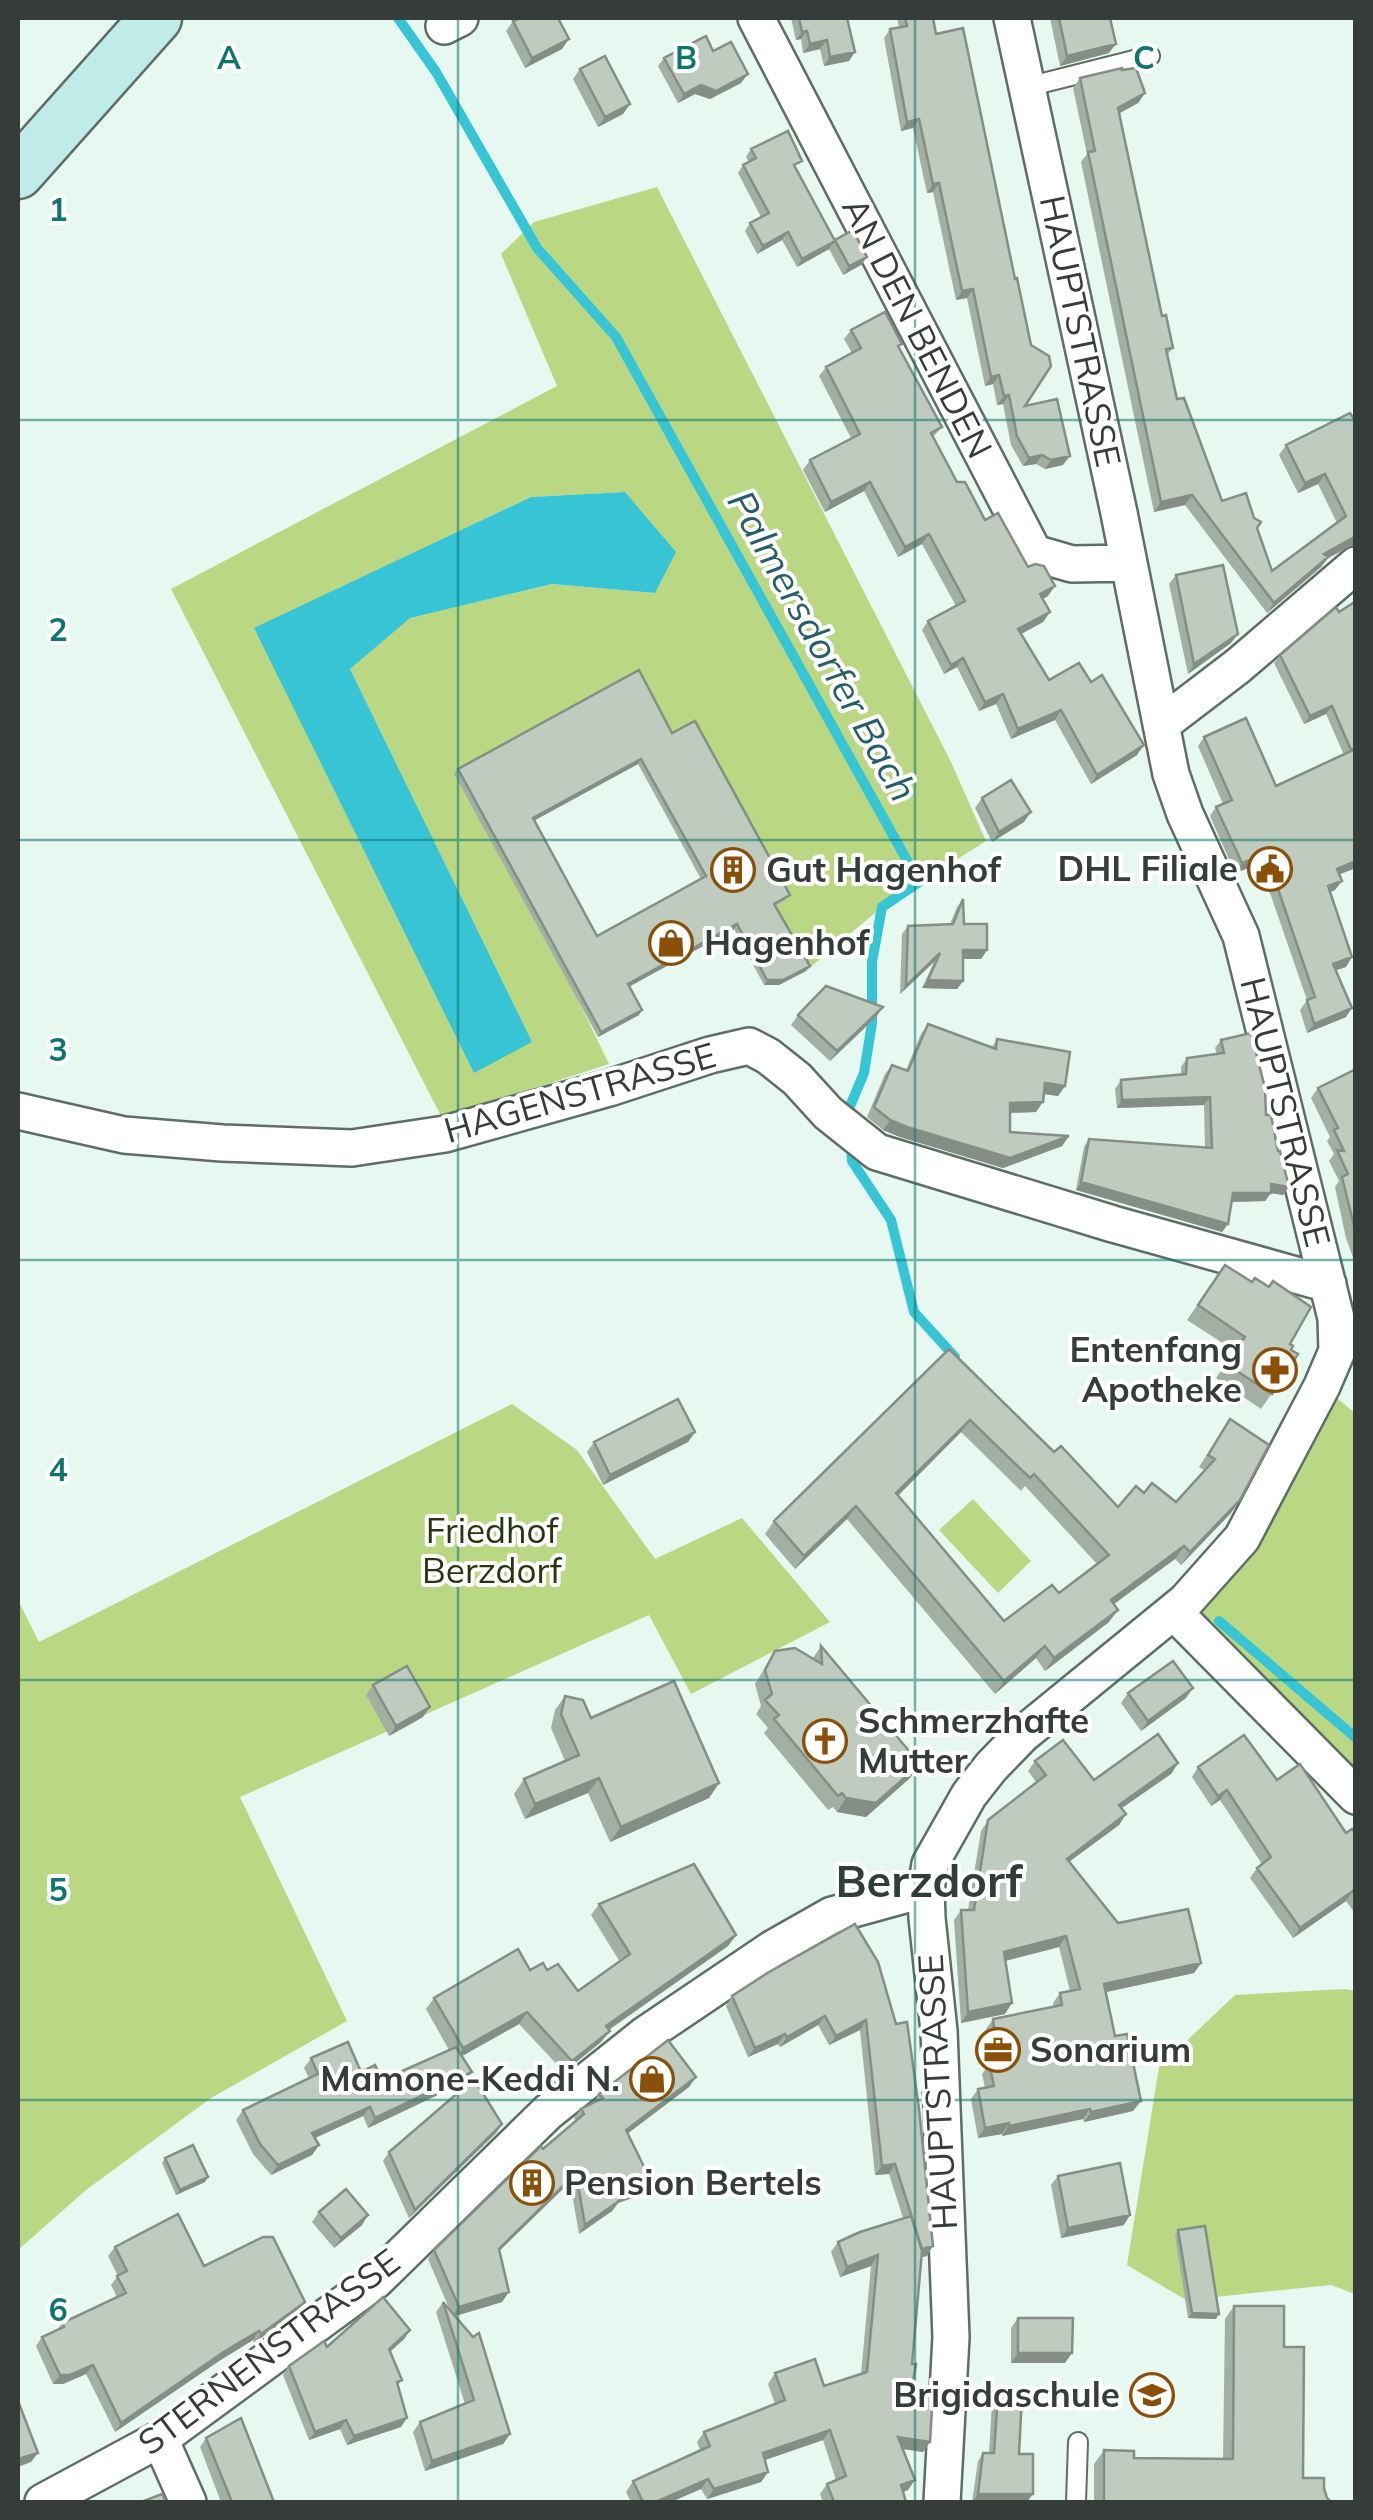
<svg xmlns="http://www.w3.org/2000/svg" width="1373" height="2520" viewBox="0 0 1373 2520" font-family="Mulish,sans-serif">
<rect width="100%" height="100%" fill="#e6f8ef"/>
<path fill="#bad883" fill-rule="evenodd" d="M657,187L951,762L986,841L882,907L806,971L771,909L786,899L669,738L455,775L578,1000L609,1064L442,1118L171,589L557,386L501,254L534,222ZM625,492L655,593L552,584L409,618L350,669L531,1041L254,629L531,497Z
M1326,1389L1355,1413V1767L1190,1604Z
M512,1404L577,1450L655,1559L742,1518L830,1622L691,1694L649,1615L240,1797L347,2021L211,2098L86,2190L18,2250V1600L39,1642Z
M973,1499L1031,1561L998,1593L939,1530Z
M1345,1989L1355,1991V2294L1331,2285L1186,2300L1127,2265L1159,2067L1235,1995Z"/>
<path fill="#37c4d5" d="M625,492L676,552L655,593L552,584L410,618L350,669L532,1042L474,1073L254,628L531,497Z"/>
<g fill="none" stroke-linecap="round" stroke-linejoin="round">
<path stroke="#37c4d5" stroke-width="10" d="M398,18L436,72L537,248L616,337L919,882L882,907L872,962V1023L864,1073L848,1111V1117
M851,1144L852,1161L891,1220L914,1312L955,1357
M1219,1621L1356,1738"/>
<g stroke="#5e6e67" stroke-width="22">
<path id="service" d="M1027,87L1150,56
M1076,2502L1078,2442"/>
</g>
<g stroke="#5e6e67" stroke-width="40">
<path id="minor" d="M756,18L1034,553L1072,564L1129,563
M444,26L460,18
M1162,724L1238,666L1356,565
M18,1111L124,1135L222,1143L352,1148L445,1134L609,1088L710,1055L749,1046L768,1056L797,1079L828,1113L877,1152L1113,1224L1328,1284
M1174,1612L1356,1796
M160,2439L188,2502
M43,2502L160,2439L375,2281L548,2112L646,2034L772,1949L832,1915L926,1889
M942,2502L951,2337L939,2031L927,1918L926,1889L930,1864L969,1795L991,1767L1022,1735L1186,1601L1242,1538L1322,1386L1337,1351L1336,1318L1241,936L1185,814L1171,774L1119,513L1012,18"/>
</g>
<g stroke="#5e6e67" stroke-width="55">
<path id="secondary" d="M18,173L156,18"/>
</g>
<use href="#service" stroke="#fff" stroke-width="18"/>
<use href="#minor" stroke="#fff" stroke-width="35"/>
<use href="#secondary" stroke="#bfece8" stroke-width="50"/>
</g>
<path fill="#a3afa3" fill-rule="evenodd" d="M791,18H847L849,61L824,66L820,49L803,53L801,39L796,40Z
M897,18H933L1025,406L1063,465L1045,469L1036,464L1023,466L1011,445L1003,404L997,405L993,384L985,386L967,298L956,300L933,192L927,193L913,128L901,131L884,38L890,29L899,27Z
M1050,18H1110L1109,53L1060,66Z
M513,21L562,49L525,68L506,31Z
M713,51L741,83L710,99L695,94L678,103L658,66L664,58Z
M580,69L630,104L623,114L598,127L573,79Z
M1122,70L1145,93L1138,103L1119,113L1162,316L1173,348L1167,355L1177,399L1222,501L1257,528L1272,571L1337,523L1318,484L1298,493L1279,455L1286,445L1356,422V543L1328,558L1321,567L1267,613L1185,505L1154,512L1081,162L1087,154L1073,88L1080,78Z
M751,149L796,169L835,240L867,257L861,265L843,275L829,249L797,267L782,240L757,254L745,231L750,223L761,217L738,173L743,165L749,162L746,157Z
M851,330L899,348L942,427L933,437L957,482L985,520L1028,567L1048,596L1043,599L1050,612L1043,622L1021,634L1049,680L1137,755L1091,784L1055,720L1011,739L996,704L979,711L957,667L944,674L922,630L928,621L956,606L922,544L898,557L864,491L825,512L803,470L810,460L851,438L819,376L826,367L852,353L844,339Z
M1176,575L1231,643L1188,674L1169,584Z
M1356,601V868L1339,874L1335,890L1330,892L1346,967L1336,970L1346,1017L1307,1033L1300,1010L1307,1000L1270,893L1259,864L1235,873L1210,816L1216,807L1223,804L1198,746L1204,737L1276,786L1344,755L1326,714L1304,724L1274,663L1280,655Z
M672,733L786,900L775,906L806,971L779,985H764L734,929L630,986L639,1015L598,1037L454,774L458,769ZM638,764L701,879L597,936L534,820Z
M982,798L1024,822L992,842L975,808Z
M963,899L964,924L987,950L981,959H963V981L957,989L922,988L934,962L900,994L902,934L908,926L950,924L957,907Z
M883,1007L876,1017L830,1061L791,1025L798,1015Z
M928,1024L992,1047L997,1039L1065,1086L1058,1096L1044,1094L1036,1112L1010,1113V1132L1069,1136L1062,1146L1003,1168L900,1137L883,1130L867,1117L885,1074L892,1065L906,1070L921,1034Z
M1221,1040L1266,1115L1283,1195L1271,1193L1265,1201L1232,1202L1228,1224L1222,1232L1076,1190L1084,1147L1089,1139L1205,1148L1204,1105L1117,1108L1115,1089L1121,1080L1181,1074V1067L1187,1058L1217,1054L1215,1048Z
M1356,1069V1266L1346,1238L1335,1187L1339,1181L1329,1161L1334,1154L1327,1141L1330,1137L1311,1098L1318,1088Z
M1225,1265L1290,1344L1291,1350L1298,1354L1261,1409L1216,1378L1235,1351L1187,1320Z
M949,1349L1054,1452L1118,1507L1144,1493L1176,1502L1205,1471L1199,1467L1230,1419L1231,1513L1181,1565L1175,1559L1113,1604L1109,1622L1045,1671L1036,1658L995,1694L847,1519L795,1569L765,1534L774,1521ZM961,1432L1021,1491L1025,1486L1097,1564L1059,1593L1004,1621L898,1495Z
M695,1432L688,1442L603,1485L587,1452L594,1442Z
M821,1646L920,1764L910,1778L866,1817L837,1812L833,1807L828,1810L764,1733L768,1728L756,1714L761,1706L755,1684L775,1651L813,1658Z
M373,1685L423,1717L389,1736L366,1695Z
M1128,1693L1186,1698L1141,1731L1121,1703Z
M565,1696L591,1718L719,1783L709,1798L610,1842L588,1793L525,1819L514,1794L524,1779L565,1761L551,1728L555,1710Z
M1035,1761L1094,1780L1178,1763L1171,1774L1121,1808L1126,1814L1119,1825L1069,1862L1118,1923L1201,1963L1194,1973L1106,1992L1115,2036L1141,2101L1133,2111L1084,2122L1083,2119L1002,2136V2134L978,2138L971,2099L978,2089L985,2088L982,2074L990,2063L986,2029L993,2019L1054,2007L1053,2003L1060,1993L1070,1991L1059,1947L1005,1961V2014L961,2023L954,1920L961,1910H968L981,1831L988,1820L1036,1782L1028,1771Z
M1198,1767L1277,1780L1346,1833L1356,1834V1915L1346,1901L1293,1938L1250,1878L1257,1868L1262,1864L1220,1800L1211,1806L1192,1777Z
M599,1904L736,1935L728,1946L609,2030L601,2042L564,2072L519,2024L462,2056L465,2082L368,2128L363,2116L315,2138L319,2145L312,2155L271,2175L253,2154L236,2120L243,2110L309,2078L304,2068L311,2058L361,2072L382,2080L449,2050L426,2009L434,1998L530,1970H547L578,1991L620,1962L591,1915Z
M855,1924L927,2256L922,2257L912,2364V2388L930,2442L923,2452L903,2449L908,2490L903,2492L906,2502H823L820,2494L827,2484L836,2480L823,2440L765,2460L768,2472L761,2482L707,2499L701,2489L671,2502H631L626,2492L633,2481L700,2450L697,2442L704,2432L775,2404L768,2384L775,2373L824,2386L861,2374L871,2266L840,2277L831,2252L838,2242L903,2218L889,2174L875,2175L860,2030L829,2045L818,2025L780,2047L778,2044L748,2057L726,2006L732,1996Z
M696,2077L689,2087L627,2134L646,2193L618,2203L612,2211L579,2234L570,2182L499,2251L502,2302L455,2316L510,2434L503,2444L425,2471L413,2432L420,2422L465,2404L436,2312L443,2302L449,2308L428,2259L434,2250L576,2121L574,2118L581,2109L593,2103L599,2094Z
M502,2124L496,2133L409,2218L383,2161L389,2152Z
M165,2158L208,2177L205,2182L176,2195L162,2163Z
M1058,2176L1124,2225L1061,2238L1051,2185Z
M319,2212L362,2225L334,2248L312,2222Z
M1178,2230L1216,2319L1188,2318L1175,2235Z
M115,2247L204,2266L298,2311L254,2343L253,2340L219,2361L115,2432L86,2374L63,2384H53L36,2346L42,2337L57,2330L62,2323L117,2297L111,2285L118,2276L108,2256Z
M1234,2306L1284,2347L1303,2478L1324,2488L1327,2498L1331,2502H1094V2464L1104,2450L1134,2458L1223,2459L1225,2319Z
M1018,2318L1065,2363H1011V2328Z
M410,2330L404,2339L390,2352L402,2380L398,2385L401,2427L347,2445L340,2429L309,2440L283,2375L289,2366L327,2347Z
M998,2394L1019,2454L1027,2502H972L978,2461L983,2453H989L992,2402Z
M206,2438L274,2502H221L200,2447Z"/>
<path fill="#858e85" d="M807,31L801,39L796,40L802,32Z
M569,39L562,49L525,68L532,58Z
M827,40L820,49L803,53L810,44Z
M1116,44L1109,53L1060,66L1067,56Z
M855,52L849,61L824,66L830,57Z
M748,74L741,83L710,99L695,94L678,103L684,94L701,85Z
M1145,93L1138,103L1111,118L1118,108Z
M630,104L623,114L598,127L605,117Z
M919,119L913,128L901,131L907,122Z
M939,183L933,192L927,193L933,184Z
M788,232L782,240L757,254L763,246Z
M834,241L829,249L797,267L802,259Z
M867,257L861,265L843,275L849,266Z
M973,289L967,298L956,300L962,291Z
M999,375L993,384L985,386L991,377Z
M1009,395L1003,404L997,405L1004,396Z
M1042,455L1036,464L1023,466L1029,458Z
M1070,456L1063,465L1045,469L1051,460Z
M1325,474L1318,484L1298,493L1305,483Z
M870,482L864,491L825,512L831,502Z
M1192,495L1185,505L1154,512L1161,502Z
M929,534L922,544L898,557L905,547Z
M1356,536V543L1328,558L1321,567L1267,613L1274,603L1324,554Z
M1055,586L1048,596L1033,604L1040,594Z
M1050,612L1043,622L1012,639L1018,629Z
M1238,634L1231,643L1188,674L1194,664Z
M963,658L957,667L944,674L951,665Z
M1003,694L996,704L979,711L985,702Z
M1332,706L1326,714L1304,724L1310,716Z
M1061,710L1055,720L1011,739L1018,729Z
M1144,745L1137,755L1091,784L1097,775Z
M641,759L638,764L530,823L533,818Z
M1031,812L1024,822L992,842L999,832Z
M1266,854L1259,864L1235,873L1242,863Z
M1356,861V868L1330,878L1337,869Z
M1342,881L1335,890L1322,895L1328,886Z
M737,924L734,929L625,989L628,984Z
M963,950H987L981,959H957Z
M940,953L934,962L900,994L906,986Z
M1352,957L1346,967L1327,973L1333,964Z
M810,966L806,971L779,985H764L767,980Z
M928,980L963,981L957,989L922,988Z
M883,1007L876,1017L830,1061L837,1051Z
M1352,1008L1346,1017L1307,1033L1314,1024Z
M642,1010L639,1015L598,1037L601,1032Z
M1045,1083L1065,1086L1058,1096L1038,1093Z
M1210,1097L1204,1105L1117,1108L1122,1100Z
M1043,1102L1036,1112L1004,1113L1010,1103Z
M890,1120L907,1127L1069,1136L1062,1146L1003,1168L900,1137L883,1130Z
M1081,1182L1228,1224L1222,1232L1076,1190Z
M1271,1184L1289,1187L1283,1195L1271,1193L1265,1201L1227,1202L1233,1193Z
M970,1420L961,1432L888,1506L896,1493Z
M695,1432L688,1442L603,1485L610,1475Z
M1240,1500L1231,1513L1181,1565L1190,1552Z
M856,1506L847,1519L795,1569L804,1556Z
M1184,1546L1175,1559L1102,1613L1111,1600Z
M1118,1610L1109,1622L1045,1671L1054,1658Z
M1045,1646L1036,1658L995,1694L1004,1681Z
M1193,1688L1186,1698L1141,1731L1148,1721Z
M430,1707L423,1717L389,1736L396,1726Z
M1178,1763L1171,1774L1112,1815L1119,1805Z
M920,1764L910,1778L866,1817L837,1812L846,1798Z
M599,1778L588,1793L525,1819L535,1804Z
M719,1783L709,1798L610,1842L621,1827Z
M1227,1790L1220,1800L1211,1806L1218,1796Z
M1126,1814L1119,1825L1059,1869L1067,1859Z
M1353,1891L1346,1901L1293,1938L1300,1928Z
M736,1935L728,1946L598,2037L606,2026Z
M1066,1936L1059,1947L997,1963L1004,1952Z
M1201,1963L1194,1973L1097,1994L1104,1984Z
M1012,2003L1005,2014L961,2023L968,2012Z
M527,2012L519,2024L455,2060L463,2048Z
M825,2016L818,2025L780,2047L787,2037Z
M866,2020L860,2030L829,2045L836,2036Z
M610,2031L601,2042L564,2072L572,2061Z
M785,2034L778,2044L748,2057L755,2048Z
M472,2072L465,2082L368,2128L375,2118Z
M696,2077L689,2087L619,2140L626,2130Z
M1141,2101L1133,2111L1084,2122L1091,2112Z
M370,2107L363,2116L306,2142L312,2133Z
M1090,2109L1083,2119L1002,2136L1009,2126Z
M1009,2123L1002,2134L978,2138L985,2128Z
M502,2124L496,2133L409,2218L415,2210Z
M319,2145L312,2155L271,2175L278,2165Z
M895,2164L889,2174L875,2175L882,2166Z
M576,2173L570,2182L492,2258L499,2249Z
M208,2177L205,2182L176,2195L180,2190Z
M652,2183L646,2193L618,2203L612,2211L579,2234L585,2225L623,2194Z
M368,2215L362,2225L334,2248L341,2238Z
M1130,2215L1124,2225L1061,2238L1068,2228Z
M933,2246L927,2256L916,2258L922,2249Z
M878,2255L871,2266L840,2277L847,2267Z
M509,2292L502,2302L452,2317L459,2307Z
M305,2302L298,2311L254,2343L261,2334Z
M1192,2313L1219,2314L1216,2319L1188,2318Z
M410,2330L404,2339L383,2358L389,2349Z
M259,2331L253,2340L219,2361L115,2432L121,2423L225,2351Z
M1018,2353H1072L1065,2363H1011Z
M93,2365L86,2374L63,2384H53L60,2375Z
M407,2418L401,2427L347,2445L354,2436Z
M346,2420L340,2429L309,2440L315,2432Z
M830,2430L823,2440L756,2463L763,2453Z
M510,2434L503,2444L425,2471L432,2461Z
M898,2437L930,2442L923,2452L891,2447Z
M38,2453L31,2462L18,2467V2459Z
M768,2472L761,2482L707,2499L714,2489Z
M708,2479L701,2489L671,2502H656Z
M915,2480L908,2490L894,2495L901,2485Z
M978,2494H1033L1027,2502H972Z"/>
<path fill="#becbbe" stroke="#858e85" stroke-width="2.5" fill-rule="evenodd" d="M520,18H558L569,39L532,58L513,21Z
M799,18H847L855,52L830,57L827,40L810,44L807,31L802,32Z
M905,18H933L936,34L963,28L1015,279L1017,278L1031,345L1049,356L1051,366L1025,406L1057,399L1070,456L1051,460L1042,455L1029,458L1017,436L1009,395L1004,396L999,375L991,377L973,289L962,291L939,183L933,184L919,119L907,122L890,29L907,26Z
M1059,18H1110L1116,44L1067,56Z
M706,36L713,51L731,42L748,74L716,91L701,85L684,94L664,58Z
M605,56L630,104L605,117L580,69Z
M1122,68V70L1136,68L1145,93L1118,108L1162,316L1166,315L1173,348L1166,349L1177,399L1184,398L1222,501L1246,493L1254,518L1261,522L1257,528L1272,571L1346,516L1325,474L1305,483L1286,445L1350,413L1356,422V536L1324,554L1328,557L1274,603L1192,495L1161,502L1088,152L1095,151L1080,78Z
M788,131L802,161L794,165L835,241L802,259L788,232L763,246L750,223L769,213L743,165L756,158L751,149Z
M853,230L867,257L849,266L835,240Z
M885,312L902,344L898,346L942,427L931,433L957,482H965L985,520L998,513L1028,567L1035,564L1044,566L1055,586L1040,594L1050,612L1018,629L1049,680L1079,663L1091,682L1102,675L1144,745L1097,775L1061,710L1018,729L1003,694L985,702L963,658L951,665L928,621L965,601L929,534L905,547L870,482L831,502L810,460L860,434L826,367L861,348L851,330Z
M1223,565L1238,634L1194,664L1176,575Z
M1356,601V748L1351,750L1332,706L1310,716L1280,655L1336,607L1339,612Z
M639,670L672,733L695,721L790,895L774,904L810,966L783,980H767L737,924L628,984L642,1010L601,1032L458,769ZM641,759L706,876L597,936L533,818Z
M1246,718L1276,786L1353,750L1356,755V861L1337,869L1342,881L1328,886L1352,957L1333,964L1352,1008L1314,1024L1307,1000L1315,997L1266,854L1242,863L1216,807L1232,800L1204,737Z
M1011,780L1031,812L999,832L982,798Z
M963,899L964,924H987V950H963V981L928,980L940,953L906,986L908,926L953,924Z
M826,986L883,1007L837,1051L798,1015Z
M928,1024L996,1049L997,1039L1070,1052L1065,1086L1045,1083L1043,1102L1010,1103V1132L1069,1136L1010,1158L907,1127L890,1120L874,1107L892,1065L908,1071Z
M1251,1033L1265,1088L1266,1115H1271L1278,1151H1280L1289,1187L1271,1184V1193H1233L1228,1224L1081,1182L1089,1139L1212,1148L1210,1097L1122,1100L1121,1080L1186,1074L1187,1058L1224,1053L1221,1040Z
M1356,1069V1234L1342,1177L1348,1174L1337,1150L1344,1151L1334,1130L1338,1128L1318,1088Z
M1225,1265L1252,1282L1255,1278L1269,1287L1273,1281L1311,1307L1290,1344L1293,1346L1291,1350L1298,1354L1272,1394L1226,1364L1245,1337L1198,1305Z
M949,1349L1054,1452L1061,1446L1118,1507L1136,1486L1144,1493L1152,1483L1176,1502L1215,1459L1208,1455L1230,1419L1269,1445L1240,1500L1190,1552L1184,1546L1111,1600L1118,1610L1054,1658L1045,1646L1004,1681L856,1506L804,1556L774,1521ZM970,1420L1030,1478L1034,1474L1109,1555L1059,1593L1052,1585L1004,1621L896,1493Z
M678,1399L695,1432L610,1475L594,1442Z
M821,1646L920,1764L876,1803L846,1798L842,1793L838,1796L774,1719L779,1715L765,1700L772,1694L765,1670L775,1651L795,1648L822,1664Z
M1173,1661L1193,1688L1148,1721L1128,1693Z
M407,1666L430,1707L396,1726L373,1685Z
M674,1681L719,1783L621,1827L599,1778L535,1804L524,1779L579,1755L561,1714L565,1696L583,1700L591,1718Z
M1158,1734L1178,1763L1119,1805L1126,1814L1067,1859L1118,1923L1188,1909L1201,1963L1104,1984L1115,2036L1127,2034L1141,2101L1091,2112L1090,2109L1009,2126V2123L985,2128L978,2089L994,2086L989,2063L999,2061L993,2019L1062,2005L1060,1993L1080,1989L1066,1936L1004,1952L1012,2003L968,2012L961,1910H974L988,1820L1046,1775L1035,1761L1063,1740L1094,1780Z
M1244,1735L1277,1780L1300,1764L1346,1833L1352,1829L1356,1834V1895L1353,1891L1300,1928L1257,1868L1271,1857L1227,1790L1218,1796L1198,1767Z
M694,1864L736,1935L606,2026L610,2031L572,2061L527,2012L463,2048L434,1998L518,1949L530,1970L543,1963L547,1970L558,1964L578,1991L630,1954L599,1904Z
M855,1924L878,1962L896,2024L907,2022L919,2109L933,2246L922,2249L895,2164L882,2166L866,2020L836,2036L825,2016L787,2037L785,2034L755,2048L732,1996L769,1972Z
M668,2040L696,2077L626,2130L652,2183L623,2194L619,2201L585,2225L576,2173L499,2249L509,2292L459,2307L434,2250L541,2146L543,2149L584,2114L581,2109L603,2098L599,2094Z
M348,2042L361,2072L375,2065L382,2080L456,2047L472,2072L375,2118L370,2107L312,2133L319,2145L278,2165L260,2144L243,2110L318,2074L311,2058Z
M474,2079L502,2124L415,2210L389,2152Z
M193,2145L208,2177L180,2190L165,2158Z
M1120,2163L1130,2215L1068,2228L1058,2176Z
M346,2189L368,2215L341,2238L319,2212Z
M178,2214L204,2266L263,2237H273L305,2302L261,2334L259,2331L225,2351L121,2423L93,2365L70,2375H60L42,2337L64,2327L62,2323L126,2293L117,2276L127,2271L115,2247Z
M911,2216L922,2251L912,2364H916L912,2388L933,2392L930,2442L898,2437L915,2480L901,2485L906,2502H834L827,2484L846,2476L830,2430L763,2453L768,2472L714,2489L708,2479L656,2502H643L633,2481L710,2446L704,2432L785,2400L775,2373L815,2359L824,2386L867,2372L878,2255L847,2267L838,2242L860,2232Z
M1205,2226L1219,2314L1192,2313L1178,2230Z
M383,2297L410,2330L389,2349L402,2380L397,2382L407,2418L354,2436L346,2420L315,2432L289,2366L324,2341L327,2347Z
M443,2302L473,2337L479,2333L510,2434L432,2461L420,2422L474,2400Z
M1234,2306H1284V2347H1304L1303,2478H1324V2488L1327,2498L1331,2502H1104V2450L1134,2451V2458L1233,2459Z
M1018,2318H1073L1072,2353H1018Z
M998,2394L1022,2395L1019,2454H1033V2494H978L983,2453H994Z
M18,2401L38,2453L18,2459Z
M241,2418L274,2502H232L206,2438Z
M162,2494L166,2502H141Z"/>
<path fill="none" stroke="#0f766e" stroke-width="2.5" stroke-opacity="0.55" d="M458,18V2502M915,18V2502M18,420H1356M18,840H1356M18,1260H1356M18,1680H1356M18,2100H1356"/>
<defs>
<g id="civic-ring" transform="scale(2.25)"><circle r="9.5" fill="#fff" stroke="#8a5009" stroke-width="1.5"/><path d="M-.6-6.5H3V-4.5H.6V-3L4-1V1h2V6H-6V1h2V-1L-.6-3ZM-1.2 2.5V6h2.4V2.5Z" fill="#8a5009"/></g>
<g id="building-ring" transform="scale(2.25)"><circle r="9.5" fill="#fff" stroke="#8a5009" stroke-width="1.5"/><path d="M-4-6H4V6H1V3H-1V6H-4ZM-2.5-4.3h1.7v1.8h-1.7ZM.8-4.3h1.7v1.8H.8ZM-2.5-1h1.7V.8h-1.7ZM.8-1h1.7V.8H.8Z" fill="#8a5009"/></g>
<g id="shop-ring" transform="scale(2.25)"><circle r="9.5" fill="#fff" stroke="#8a5009" stroke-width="1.5"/><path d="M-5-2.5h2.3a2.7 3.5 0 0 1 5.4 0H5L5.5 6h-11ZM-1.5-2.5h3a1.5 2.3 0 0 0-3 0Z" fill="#8a5009"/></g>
<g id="pharmacy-ring" transform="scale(2.25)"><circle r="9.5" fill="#fff" stroke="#8a5009" stroke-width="1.5"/><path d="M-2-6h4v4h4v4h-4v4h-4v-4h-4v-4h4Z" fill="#8a5009"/></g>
<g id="church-ring" transform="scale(2.25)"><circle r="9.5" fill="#fff" stroke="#8a5009" stroke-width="1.5"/><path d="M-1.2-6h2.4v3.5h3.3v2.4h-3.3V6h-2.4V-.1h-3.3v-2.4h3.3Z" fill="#8a5009"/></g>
<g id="office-ring" transform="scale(2.25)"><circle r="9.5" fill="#fff" stroke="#8a5009" stroke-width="1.5"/><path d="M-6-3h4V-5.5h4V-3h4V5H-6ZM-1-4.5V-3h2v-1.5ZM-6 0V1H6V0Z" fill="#8a5009"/></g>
<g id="school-ring" transform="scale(2.25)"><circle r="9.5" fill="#fff" stroke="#8a5009" stroke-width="1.5"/><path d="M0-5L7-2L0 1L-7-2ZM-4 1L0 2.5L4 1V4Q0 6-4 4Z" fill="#8a5009"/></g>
</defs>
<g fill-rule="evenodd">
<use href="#civic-ring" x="1270" y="869"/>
<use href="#building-ring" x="733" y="870"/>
<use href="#shop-ring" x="671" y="943"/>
<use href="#pharmacy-ring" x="1275" y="1370"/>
<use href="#church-ring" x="825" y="1741"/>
<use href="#office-ring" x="998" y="2050"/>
<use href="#shop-ring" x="652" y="2079"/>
<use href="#building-ring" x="532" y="2183"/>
<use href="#school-ring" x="1152" y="2395"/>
</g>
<g text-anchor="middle" stroke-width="8" stroke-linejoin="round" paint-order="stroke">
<g font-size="35" fill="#353c39" stroke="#fff">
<text transform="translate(917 328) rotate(63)" y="12">AN DEN BENDEN</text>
<text transform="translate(1080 331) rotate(78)" y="12">HAUPTSTRASSE</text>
<text transform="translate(580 1093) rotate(-16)" y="12">HAGENSTRASSE</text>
<text transform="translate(1285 1112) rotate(76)" y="12">HAUPTSTRASSE</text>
<text transform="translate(938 2092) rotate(-93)" y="12">HAUPTSTRASSE</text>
<text transform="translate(269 2352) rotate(-37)" y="12">STERNENSTRASSE</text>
</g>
<g font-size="35" font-weight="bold" fill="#353c39" stroke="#fff" text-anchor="start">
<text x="1238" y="881" text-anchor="end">DHL Filiale</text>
<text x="766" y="882">Gut Hagenhof</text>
<text x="704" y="955">Hagenhof</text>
<text x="1242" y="1362" text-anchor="end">Entenfang<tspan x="1242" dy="40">Apotheke</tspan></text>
<text x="858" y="1733">Schmerzhafte<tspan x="858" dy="40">Mutter</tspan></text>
<text x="1030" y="2062">Sonarium</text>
<text x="620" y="2091" text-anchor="end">Mamone-Keddi N.</text>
<text x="564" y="2195">Pension Bertels</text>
<text x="1120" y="2407" text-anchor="end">Brigidaschule</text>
</g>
<g font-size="35" fill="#293511" stroke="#fff">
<text x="492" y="1543">Friedhof<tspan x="492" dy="40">Berzdorf</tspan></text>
</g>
<g font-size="38" font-style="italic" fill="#275f66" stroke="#fff">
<text transform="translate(822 646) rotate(61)" y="13">Palmersdorfer Bach</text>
</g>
<g font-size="45" font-weight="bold" fill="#2f3e37" stroke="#fff">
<text x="929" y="1897">Berzdorf</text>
</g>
</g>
<g font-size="32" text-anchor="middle" font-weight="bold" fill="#0f766e" stroke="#fff" stroke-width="8" stroke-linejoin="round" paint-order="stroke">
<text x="229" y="69">A</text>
<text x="686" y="69">B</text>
<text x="1144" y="69">C</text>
<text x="58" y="221">1</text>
<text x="58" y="641">2</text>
<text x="58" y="1061">3</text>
<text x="58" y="1481">4</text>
<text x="58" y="1901">5</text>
<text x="58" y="2321">6</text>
</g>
<rect width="1373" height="2520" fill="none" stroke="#353c39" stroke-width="40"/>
</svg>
